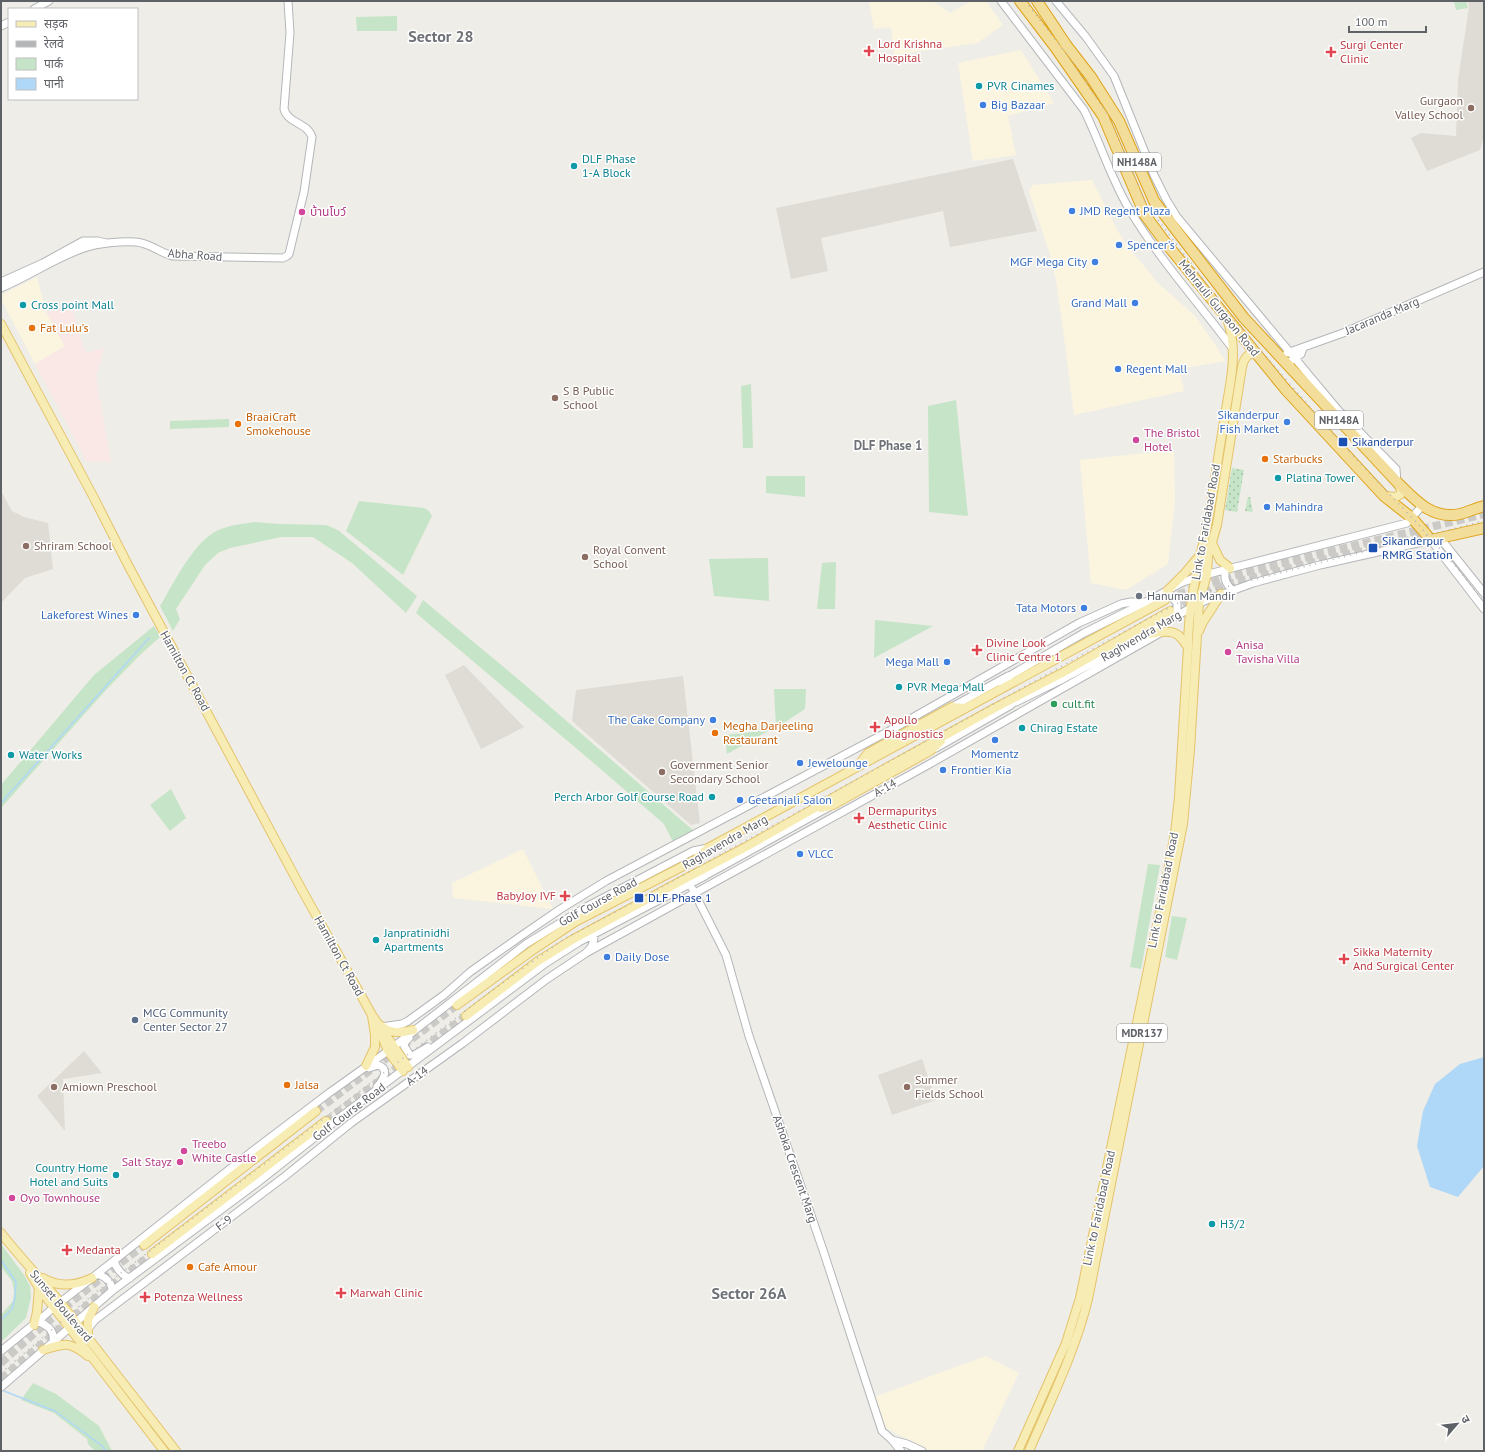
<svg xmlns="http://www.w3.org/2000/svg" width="1485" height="1452" viewBox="0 0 1485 1452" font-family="'PT Sans','Noto Sans Devanagari','Noto Sans Thai',sans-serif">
<defs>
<pattern id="grass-dots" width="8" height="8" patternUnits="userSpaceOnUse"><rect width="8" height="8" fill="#c6e4c7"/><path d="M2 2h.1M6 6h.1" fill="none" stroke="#a4bca5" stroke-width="1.8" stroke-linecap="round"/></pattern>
</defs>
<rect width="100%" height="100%" fill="#efede7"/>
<path fill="#fbf5e0" d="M869,1H933L950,13L971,1H986L1003,25L977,43L894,55L891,27L874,29Z
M1021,50L1054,103L1008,116L1016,155L973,161L958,63Z
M1092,180L1117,230L1129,248L1158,283L1196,317L1226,361L1179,369L1184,391L1074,415L1065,344L1056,280L1050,254L1029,191L1033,185Z
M37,277L46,312L65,346L35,364L1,299V295Z
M1174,450L1175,499L1168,564L1126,590L1091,583L1080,460Z
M523,849L553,909L453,898L452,883Z
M986,1356L1019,1373L982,1451H930L886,1428L874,1397Z"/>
<path fill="#dfdcd5" d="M1468,1H1484V136L1480,150L1427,171L1411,138L1421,133L1456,136L1458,80L1469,7Z
M1013,159L1037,231L950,247L943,211L821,238L828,271L791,279L776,208Z
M1,491L12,511L24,517L48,523L53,569L25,578L1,603Z
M464,665L524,727L481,749L445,675Z
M683,676L700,823L691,825L572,721L576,690Z
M84,1051L102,1073L63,1079L65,1131L37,1096Z
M922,1059L936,1100L892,1115L878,1075Z"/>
<path fill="#f9e8e6" d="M72,308L85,353L104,348L96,377L111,462H87L35,364L65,346L46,312Z"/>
<path fill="url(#grass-dots)" d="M1232,468L1244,470L1237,512L1225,510Z
M1248,497H1250L1253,512L1245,511Z"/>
<path fill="#c6e4c7" d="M1454,1H1466L1468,8L1456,10Z
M397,16V31H357L356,17Z
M751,384L753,448H743L741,386Z
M956,400L968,516L929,512L928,406Z
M229,419V427L170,429V421Z
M766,476H805V497L766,493Z
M359,501L424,508L429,511L432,516L403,575L346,531Z
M254,522L280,524L326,525L338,530L417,596L406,613L352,563L313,537H281L230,548L218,553L205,565L176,609L180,619L173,631L160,606C174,583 195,538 221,529C231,525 243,524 254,522Z
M768,558L769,601L714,596L709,559Z
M836,562L835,609H817L822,563Z
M423,600L518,679L695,832L673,842L664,824L596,765L416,613Z
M875,620L933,626L874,658Z
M154,626L160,637L141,654L106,690L1,808V785L17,766L94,675Z
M774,689H806L805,709L776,728Z
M770,730L727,754L725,735Z
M171,789L186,818L170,831L150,805Z
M1148,864L1160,865L1141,969L1130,967Z
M1172,916L1187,918L1177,960L1165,957Z
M1,1244L24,1275L30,1286L31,1297L26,1318L1,1342V1315L13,1301L14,1291L12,1281L1,1267Z
M33,1383L56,1394L99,1426L112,1451H95L88,1444L87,1439L54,1413L21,1400Z"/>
<path fill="#afd7f7" d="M1484,1057V1166L1458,1197L1430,1187L1417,1146L1423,1111L1435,1084L1460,1064Z"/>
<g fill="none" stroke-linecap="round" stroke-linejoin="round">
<path stroke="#afd7f7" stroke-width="1.5" d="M1,803L149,638
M1,1260L16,1282L15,1298L12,1309L1,1320
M4,1391L55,1411L101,1445L106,1451"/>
<path stroke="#cbcac7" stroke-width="8" stroke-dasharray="8 4" stroke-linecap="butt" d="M1167,599L1203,585L1234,575L1484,514
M1172,610L1203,594L1233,583L1323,560L1433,535
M316,1111L457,1005
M326,1121L466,1016
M1,1363C47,1321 95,1282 144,1245
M1,1379L92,1301L152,1254"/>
<g stroke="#b4b6ba" stroke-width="9">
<path id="minor" d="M1001,1L1084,110C1100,142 1110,176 1128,207C1158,258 1198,302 1233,349
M1056,1L1086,37L1114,76L1154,175L1166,199L1177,217L1338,410L1396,469L1397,482
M34,9L49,1
M1,26L9,22
M1,282L43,263L83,241H98L106,243
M1,288C29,276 55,258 84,248C98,243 122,241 136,242C150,243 160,253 173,256L283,258L287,256L289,254L304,192L312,137C307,122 288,124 284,109L290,33L288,1
M1287,353L1343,333L1484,272
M1286,364L1301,354L1303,348
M1440,538L1484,593
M1226,569C1223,579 1226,584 1233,591
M1167,591L1177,603V610L1174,617
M1000,690L1011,675L1084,633L1146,602L1181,583L1197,577L1407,523L1422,506
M1006,705L1016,702L1063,679L1116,651L1199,603L1253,583L1320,565L1431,540L1484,609
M952,707L1008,676
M936,748L1011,705
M708,874L829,807
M692,888L726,955L749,1036L823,1250L882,1431L892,1440L901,1451
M586,953L926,766L1160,633
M381,1027L402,1024L408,1021L444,995L470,972L521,936L559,910L606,881L891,730L1079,623L1121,604L1131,602H1146
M409,1038L405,1042L404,1046L410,1055H414L428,1047
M369,1068L378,1065C390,1069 383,1080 377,1087
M114,1261C116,1268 123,1277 130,1278
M97,1274C106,1277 112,1282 112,1291
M38,1321C48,1326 55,1330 53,1343
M87,1330L95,1320L284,1177L351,1123L463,1043L547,979L586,953C592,947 594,944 594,935
M1,1351L44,1316L54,1307L92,1278L250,1153L329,1093L388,1051L526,944L586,907L693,851L708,848
M1,1387L112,1291L257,1183L343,1115L546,963L579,942L705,876L713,865
M892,1440L907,1444L922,1451"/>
</g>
<g stroke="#e4c36b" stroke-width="10">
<path id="major" d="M1,324L94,498L128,565L302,890L372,1015L408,1067
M1384,496L1396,497L1401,494V490L1398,484
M1212,543L1220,560L1230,568
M1167,591L1185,573L1200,555
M1199,631L1203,622L1221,594
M1143,635C1152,634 1169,628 1178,635C1182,638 1185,644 1188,647
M858,766L868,753L952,707L964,708
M821,808L833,805L930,751L941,741
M457,1005L533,950L575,922L695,860L708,848L1165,600
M466,1016L538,961L572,940L683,880L746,847L877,773L995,708L1066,671L1170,611
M380,1025C391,1034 400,1033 413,1030
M381,1034L388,1051L403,1071
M366,1066L375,1047V1035L372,1016
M1,1233C20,1257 40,1278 60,1302L176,1451
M144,1245L316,1111
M152,1254L326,1121
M30,1273L39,1288L164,1451
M43,1278C59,1288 75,1286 92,1278
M34,1325L37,1312L39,1288
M88,1337V1320L94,1307
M43,1350C66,1343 69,1341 88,1356
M1018,1451L1066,1343L1080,1298L1164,892L1175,833L1179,797L1188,647C1188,608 1197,569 1206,531C1213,495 1218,457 1224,421C1229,388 1239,354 1228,322
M1029,1451C1050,1402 1075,1352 1088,1299L1183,824L1190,750L1199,603L1207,574L1208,556L1217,525L1242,367C1244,358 1247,355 1255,351"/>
</g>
<g stroke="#dea217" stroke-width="12">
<path id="highway" d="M1020,1L1055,47L1103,116L1145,215L1165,242L1286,390L1384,496L1412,518L1431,540L1484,528
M1037,1L1067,46L1091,77L1119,121L1154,201L1183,239L1244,318L1397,482C1415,500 1432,520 1460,514C1468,512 1476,508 1484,506"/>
</g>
<use href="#minor" stroke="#fff" stroke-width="7"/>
<use href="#major" stroke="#f7edb4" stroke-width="8"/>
<use href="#highway" stroke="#f3dd9a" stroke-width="10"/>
<path stroke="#b4b5b6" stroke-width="1.5" stroke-dasharray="1 5" stroke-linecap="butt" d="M1025,1L1072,61L1111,120L1146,204L1168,233L1230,315L1341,443L1417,523L1458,569L1484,602
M1,1373L96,1292L486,995L564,939L640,899L1140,623L1194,595L1484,521"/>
</g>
<g fill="#e0444e" stroke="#fff" stroke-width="1.5">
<path d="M867 45h4v4h4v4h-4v4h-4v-4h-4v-4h4z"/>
<path d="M1329 46h4v4h4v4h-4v4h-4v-4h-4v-4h4z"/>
<path d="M975 644h4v4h4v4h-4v4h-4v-4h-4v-4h4z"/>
<path d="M873 721h4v4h4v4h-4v4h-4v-4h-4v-4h4z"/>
<path d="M857 812h4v4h4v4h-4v4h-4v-4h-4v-4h4z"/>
<path d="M563 890h4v4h4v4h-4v4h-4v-4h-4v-4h4z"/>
<path d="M1342 953h4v4h4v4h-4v4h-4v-4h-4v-4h4z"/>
<path d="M65 1244h4v4h4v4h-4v4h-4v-4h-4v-4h4z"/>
<path d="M339 1287h4v4h4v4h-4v4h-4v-4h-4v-4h4z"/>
<path d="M143 1291h4v4h4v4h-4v4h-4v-4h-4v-4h4z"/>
</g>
<g fill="#0f9aa8" stroke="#fff" stroke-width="1.5">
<circle cx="979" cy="86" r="4"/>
<circle cx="574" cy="166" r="4"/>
<circle cx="23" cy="305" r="4"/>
<circle cx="1278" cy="478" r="4"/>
<circle cx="899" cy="687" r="4"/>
<circle cx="1022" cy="728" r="4"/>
<circle cx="11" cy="755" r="4"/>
<circle cx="712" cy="797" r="4"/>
<circle cx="376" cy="940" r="4"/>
<circle cx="116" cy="1175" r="4"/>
<circle cx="1212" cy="1224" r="4"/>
</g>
<g fill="#3f7fe0" stroke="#fff" stroke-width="1.5">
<circle cx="983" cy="105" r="4"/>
<circle cx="1072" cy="211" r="4"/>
<circle cx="1119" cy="245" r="4"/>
<circle cx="1095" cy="262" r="4"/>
<circle cx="1135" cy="303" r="4"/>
<circle cx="1118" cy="369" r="4"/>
<circle cx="1287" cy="422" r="4"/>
<circle cx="1267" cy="507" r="4"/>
<circle cx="1084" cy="608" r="4"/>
<circle cx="136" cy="615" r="4"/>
<circle cx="947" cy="662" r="4"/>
<circle cx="713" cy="720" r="4"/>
<circle cx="995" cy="740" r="4"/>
<circle cx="800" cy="763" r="4"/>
<circle cx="943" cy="770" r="4"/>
<circle cx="740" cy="800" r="4"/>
<circle cx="800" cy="854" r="4"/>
<circle cx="607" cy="957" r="4"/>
</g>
<g fill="#8d6e63" stroke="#fff" stroke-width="1.5">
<circle cx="1471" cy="108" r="4"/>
<circle cx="555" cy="398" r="4"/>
<circle cx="26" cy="546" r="4"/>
<circle cx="585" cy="557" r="4"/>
<circle cx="662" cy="772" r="4"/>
<circle cx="54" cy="1087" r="4"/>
<circle cx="907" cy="1087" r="4"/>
</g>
<g fill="#d1479c" stroke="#fff" stroke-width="1.5">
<circle cx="302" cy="212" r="4"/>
<circle cx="1136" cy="440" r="4"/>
<circle cx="1228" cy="652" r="4"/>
<circle cx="184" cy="1151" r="4"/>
<circle cx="180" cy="1162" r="4"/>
<circle cx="12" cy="1198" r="4"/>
</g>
<g fill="#e8710a" stroke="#fff" stroke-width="1.5">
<circle cx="32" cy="328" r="4"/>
<circle cx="238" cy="424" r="4"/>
<circle cx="1265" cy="459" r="4"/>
<circle cx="715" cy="733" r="4"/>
<circle cx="287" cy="1085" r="4"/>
<circle cx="190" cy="1267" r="4"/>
</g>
<g fill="#1a4fb4" stroke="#fff" stroke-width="1.5">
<rect x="1338" y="437" width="10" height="10" rx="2"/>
<rect x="1368" y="543" width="10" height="10" rx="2"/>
<rect x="634" y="893" width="10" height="10" rx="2"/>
</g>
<circle fill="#6b7280" stroke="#fff" stroke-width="1.5" cx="1139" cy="596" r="4"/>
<circle fill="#2e9e5b" stroke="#fff" stroke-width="1.5" cx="1054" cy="704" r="4"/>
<circle fill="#5c6f8a" stroke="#fff" stroke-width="1.5" cx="135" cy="1020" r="4"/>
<g text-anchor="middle" stroke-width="3" stroke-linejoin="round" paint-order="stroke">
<g fill="#fff" stroke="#8e9094" stroke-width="1">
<rect x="1113" y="153" width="48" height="18" rx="3"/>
<rect x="1315" y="411" width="48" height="18" rx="3"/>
<rect x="1117" y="1024" width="50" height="18" rx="3"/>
</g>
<g font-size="11" font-weight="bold" fill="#5e6166">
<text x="1137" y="166">NH148A</text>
<text x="1339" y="424">NH148A</text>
<text x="1142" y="1037">MDR137</text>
</g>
<g font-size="12" fill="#be3a42" stroke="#fff" text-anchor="start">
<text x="878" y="48">Lord Krishna<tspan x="878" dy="14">Hospital</tspan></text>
<text x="1340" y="49">Surgi Center<tspan x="1340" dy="14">Clinic</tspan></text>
<text x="986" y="647">Divine Look<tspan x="986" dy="14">Clinic Centre 1</tspan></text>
<text x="884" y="724">Apollo<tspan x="884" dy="14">Diagnostics</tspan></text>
<text x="868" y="815">Dermapuritys<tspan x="868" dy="14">Aesthetic Clinic</tspan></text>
<text x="556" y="900" text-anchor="end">BabyJoy IVF</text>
<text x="1353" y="956">Sikka Maternity<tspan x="1353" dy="14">And Surgical Center</tspan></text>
<text x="76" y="1254">Medanta</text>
<text x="350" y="1297">Marwah Clinic</text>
<text x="154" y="1301">Potenza Wellness</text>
</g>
<g font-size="12" fill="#0d838f" stroke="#fff" text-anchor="start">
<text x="987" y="90">PVR Cinames</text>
<text x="582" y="163">DLF Phase<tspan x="582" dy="14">1-A Block</tspan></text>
<text x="31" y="309">Cross point Mall</text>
<text x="1286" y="482">Platina Tower</text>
<text x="907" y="691">PVR Mega Mall</text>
<text x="1030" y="732">Chirag Estate</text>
<text x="19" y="759">Water Works</text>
<text x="704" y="801" text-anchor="end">Perch Arbor Golf Course Road</text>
<text x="384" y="937">Janpratinidhi<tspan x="384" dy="14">Apartments</tspan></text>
<text x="108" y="1172" text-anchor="end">Country Home<tspan x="108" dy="14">Hotel and Suits</tspan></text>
<text x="1220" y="1228">H3/2</text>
</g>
<g font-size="12" fill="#785e54" stroke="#fff" text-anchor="start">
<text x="1463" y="105" text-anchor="end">Gurgaon<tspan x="1463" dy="14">Valley School</tspan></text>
<text x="563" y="395">S B Public<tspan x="563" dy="14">School</tspan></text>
<text x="34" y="550">Shriram School</text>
<text x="593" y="554">Royal Convent<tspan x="593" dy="14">School</tspan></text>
<text x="670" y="769">Government Senior<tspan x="670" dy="14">Secondary School</tspan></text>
<text x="915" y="1084">Summer<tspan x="915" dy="14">Fields School</tspan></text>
<text x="62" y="1091">Amiown Preschool</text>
</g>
<g font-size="12" fill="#366cbe" stroke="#fff" text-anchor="start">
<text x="991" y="109">Big Bazaar</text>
<text x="1080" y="215">JMD Regent Plaza</text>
<text x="1127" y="249">Spencer's</text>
<text x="1087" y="266" text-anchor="end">MGF Mega City</text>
<text x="1127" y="307" text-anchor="end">Grand Mall</text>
<text x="1126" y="373">Regent Mall</text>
<text x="1279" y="419" text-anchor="end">Sikanderpur<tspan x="1279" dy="14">Fish Market</tspan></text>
<text x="1275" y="511">Mahindra</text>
<text x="1076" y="612" text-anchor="end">Tata Motors</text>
<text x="128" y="619" text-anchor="end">Lakeforest Wines</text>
<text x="939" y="666" text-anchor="end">Mega Mall</text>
<text x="705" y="724" text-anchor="end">The Cake Company</text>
<text x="995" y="758" text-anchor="middle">Momentz</text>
<text x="808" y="767">Jewelounge</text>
<text x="951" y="774">Frontier Kia</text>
<text x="748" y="804">Geetanjali Salon</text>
<text x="808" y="858">VLCC</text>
<text x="615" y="961">Daily Dose</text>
</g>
<g font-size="12" fill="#b23c85" stroke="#fff" text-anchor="start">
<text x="310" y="216">บ้านโบว์</text>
<text x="1144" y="437">The Bristol<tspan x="1144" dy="14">Hotel</tspan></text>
<text x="1236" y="649">Anisa<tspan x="1236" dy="14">Tavisha Villa</tspan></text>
<text x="192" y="1148">Treebo<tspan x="192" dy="14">White Castle</tspan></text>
<text x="172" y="1166" text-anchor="end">Salt Stayz</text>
<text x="20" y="1202">Oyo Townhouse</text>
</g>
<g font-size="12" fill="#5e6166" stroke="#fff">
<text transform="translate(195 255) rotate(4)" y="4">Abha Road</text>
<text transform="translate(1219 308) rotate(51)" y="4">Mehrauli Gurgaon Road</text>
<text transform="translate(1382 316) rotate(-23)" y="4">Jacaranda Marg</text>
<text transform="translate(1206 522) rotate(-80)" y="4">Link to Faridabad Road</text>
<text transform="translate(1141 636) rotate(-30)" y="4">Raghvendra Marg</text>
<text transform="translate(185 671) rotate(61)" y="4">Hamilton Ct Road</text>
<text transform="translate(885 788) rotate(-29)" y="4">A-14</text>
<text transform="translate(725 842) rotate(-30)" y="4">Raghavendra Marg</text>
<text transform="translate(1163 890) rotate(-79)" y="4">Link to Faridabad Road</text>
<text transform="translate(598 902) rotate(-29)" y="4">Golf Course Road</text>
<text transform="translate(339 956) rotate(61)" y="4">Hamilton Ct Road</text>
<text transform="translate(417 1076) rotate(-36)" y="4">A-14</text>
<text transform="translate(349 1112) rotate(-37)" y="4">Golf Course Road</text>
<text transform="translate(795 1169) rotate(71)" y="4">Ashoka Crescent Marg</text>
<text transform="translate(1099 1208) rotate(-78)" y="4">Link to Faridabad Road</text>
<text transform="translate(224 1223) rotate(-37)" y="4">F-9</text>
<text transform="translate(61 1306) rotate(50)" y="4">Sunset Boulevard</text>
</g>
<g font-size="12" fill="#c56008" stroke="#fff" text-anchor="start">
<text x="40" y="332">Fat Lulu’s</text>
<text x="246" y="421">BraaiCraft<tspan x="246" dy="14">Smokehouse</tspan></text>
<text x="1273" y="463">Starbucks</text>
<text x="723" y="730">Megha Darjeeling<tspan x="723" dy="14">Restaurant</tspan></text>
<text x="295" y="1089">Jalsa</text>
<text x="198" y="1271">Cafe Amour</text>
</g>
<g font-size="12" fill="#164399" stroke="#fff" text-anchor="start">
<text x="1352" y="446">Sikanderpur</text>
<text x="1382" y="545">Sikanderpur<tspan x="1382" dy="14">RMRG Station</tspan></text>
<text x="648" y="902">DLF Phase 1</text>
</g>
<g font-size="12" fill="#5b616d" stroke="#fff" text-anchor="start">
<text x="1147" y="600">Hanuman Mandir</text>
</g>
<g font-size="12" fill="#27864d" stroke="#fff" text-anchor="start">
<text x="1062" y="708">cult.fit</text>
</g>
<g font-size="12" fill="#4e5e75" stroke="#fff" text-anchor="start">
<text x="143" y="1017">MCG Community<tspan x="143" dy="14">Center Sector 27</tspan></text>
</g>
<g font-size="13" font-weight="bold" fill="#6f7377" stroke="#fff">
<text x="888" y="450">DLF Phase 1</text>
</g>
<g font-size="16" font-weight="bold" fill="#6f7377" stroke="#fff">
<text x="441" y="42">Sector 28</text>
<text x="749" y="1299">Sector 26A</text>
</g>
</g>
<rect width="1485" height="1452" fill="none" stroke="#5e6166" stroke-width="4"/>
<rect x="8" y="8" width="130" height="92" fill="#ffffff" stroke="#bfc0c2"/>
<rect x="16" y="21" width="20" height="6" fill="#f7edb4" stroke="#bfc0c2"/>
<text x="44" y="28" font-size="12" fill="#5e6166">सड़क</text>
<rect x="16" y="41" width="20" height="6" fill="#b4b5b6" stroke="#bfc0c2"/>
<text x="44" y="48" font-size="12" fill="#5e6166">रेलवे</text>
<rect x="16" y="58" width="20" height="12" fill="#c6e4c7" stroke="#bfc0c2"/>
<text x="44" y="68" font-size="12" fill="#5e6166">पार्क</text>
<rect x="16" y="78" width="20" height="12" fill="#afd7f7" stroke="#bfc0c2"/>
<text x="44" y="88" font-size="12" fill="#5e6166">पानी</text>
<g transform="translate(1457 1424) rotate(62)" stroke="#ffffff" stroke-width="3" paint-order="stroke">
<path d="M0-3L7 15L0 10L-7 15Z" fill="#5e6166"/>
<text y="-6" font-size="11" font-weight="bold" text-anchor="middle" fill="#5e6166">उ</text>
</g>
<path d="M1349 26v6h77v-6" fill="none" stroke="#5e6166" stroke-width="2"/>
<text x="1355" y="26" font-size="12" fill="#5e6166" stroke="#ffffff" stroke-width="3" paint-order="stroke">100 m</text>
</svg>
